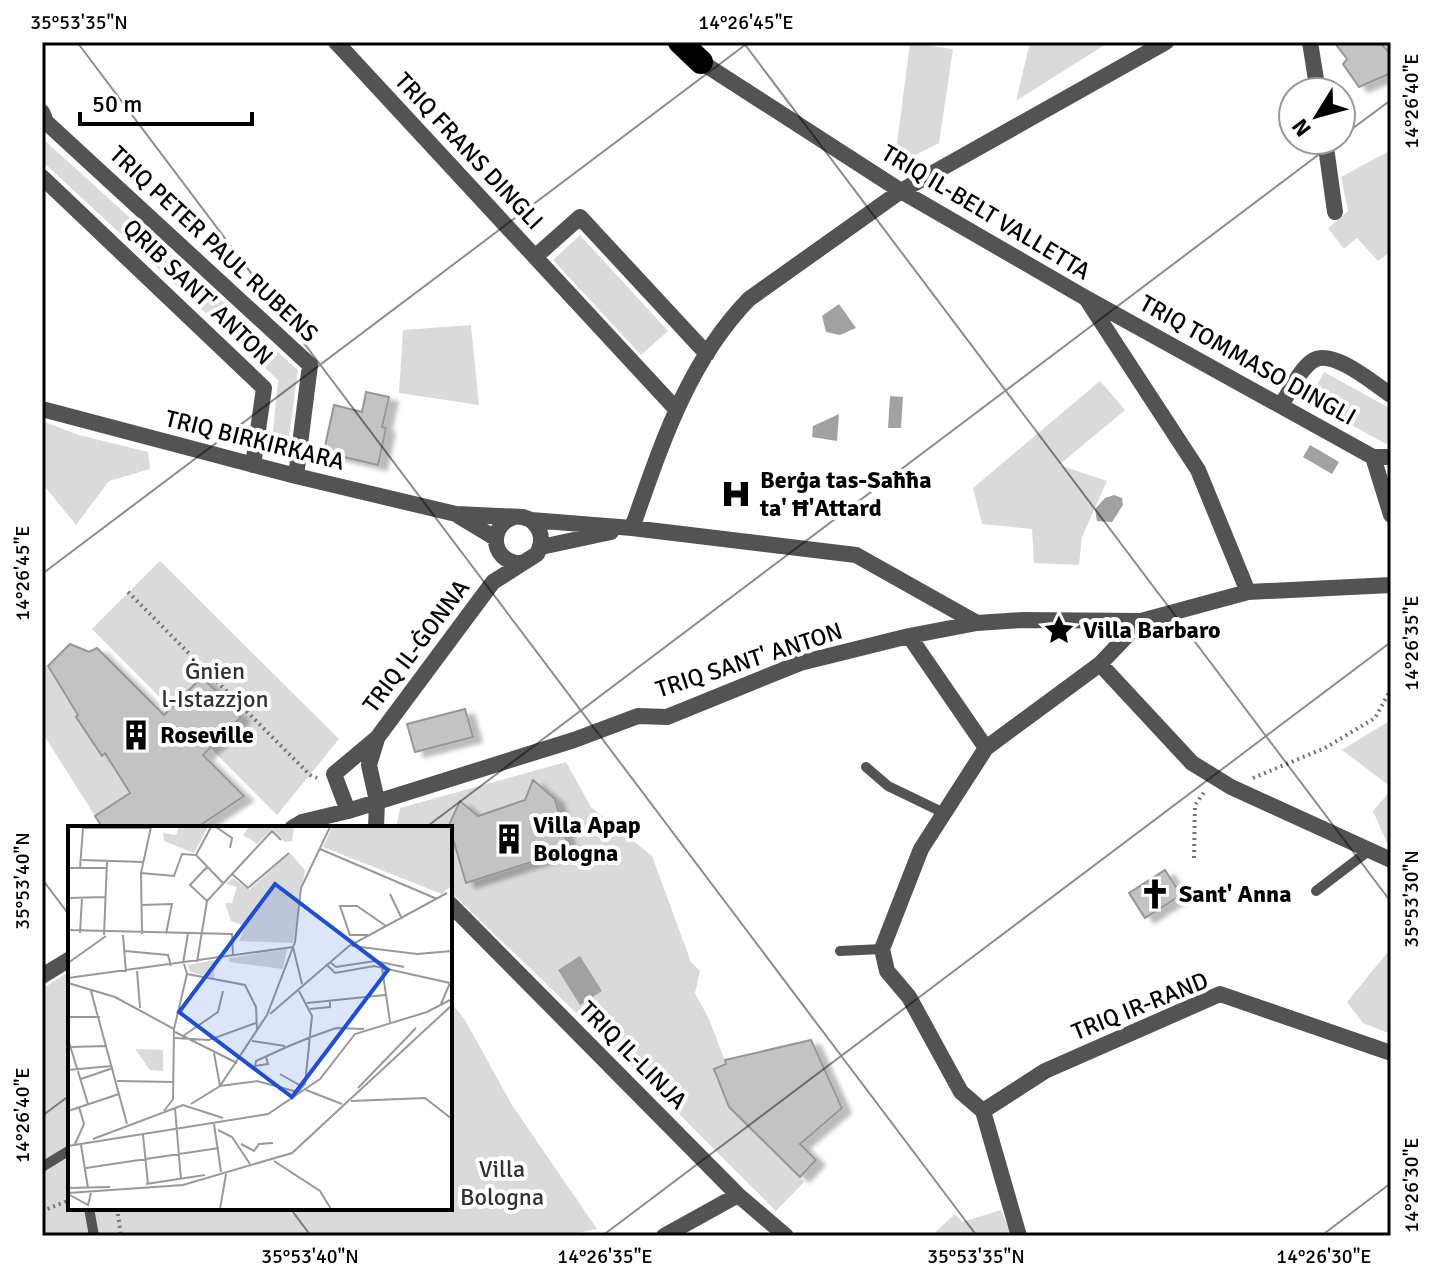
<svg xmlns="http://www.w3.org/2000/svg" width="1433" height="1278" viewBox="0 0 1433 1278" font-family="Signika,sans-serif">
<defs>
<filter id="shadow"><feDropShadow dx="9" dy="5" stdDeviation="2" flood-color="#0004"/></filter>
</defs>
<rect width="100%" height="100%" fill="#fff"/>
<path fill="#dadada" d="M1030,42H1103V46L1016,101Z
M910,43L953,49L939,143L894,166Z
M42,138L298,370L287,453L271,451L278,380L42,161Z
M1391,150V251L1378,261L1357,238L1344,249L1328,228L1348,211L1341,177Z
M580,235L668,331L641,355L553,260Z
M471,325L479,405L399,393L403,330Z
M1324,372L1391,409V434L1386,444L1308,401Z
M1100,381L1125,410L1059,465L1107,481L1082,537L1079,565L1034,563L1032,529L982,524L973,488Z
M42,421L79,435L148,452L150,469L109,481L76,525L42,483Z
M160,561L339,739L277,815L92,629Z
M42,659L78,715L77,718L105,753L129,794L95,816L42,732Z
M1391,720V787L1342,750Z
M566,762L591,807L652,856L691,962L700,971L695,993L709,1019L726,1064L714,1070L729,1107L804,1182L776,1211L624,1059L450,891V828H396L400,808Z
M1391,790V845L1387,843L1373,811Z
M1391,948V1034L1363,1023L1347,1002Z
M70,971V1208H450V1001L465,1020L512,1105L597,1229L562,1236H42V989Z
M1001,1210L1012,1236H931L955,1214L962,1222Z"/>
<path fill="#a1a1a1" d="M839,304L856,328L840,335L826,332L822,316Z
M890,396L903,397L901,428H888Z
M839,414L837,441L812,437L813,426Z
M1310,445L1339,462L1332,474L1303,457Z
M1114,495L1122,498L1123,505L1112,522L1097,521L1095,509L1105,498Z
M580,956L602,991L580,1005L558,970Z"/>
<path fill="#c3c3c3" stroke="#979797" stroke-width="2" filter="url(#shadow)" d="M1334,42H1380L1391,55V73L1359,87L1343,64L1347,59Z
M366,392L389,397L382,427L386,428L378,465L331,454L325,446L334,405L362,412Z
M70,644L89,652L97,648L164,715L202,677L241,717L203,755L244,796L196,828H103L95,816L130,793L105,753L102,756L76,717L78,715L48,666Z
M465,709L473,737L415,752L407,724Z
M533,780L555,799L569,850L466,883L449,825L460,801L478,816L525,800Z
M1165,870L1181,895L1145,918L1129,893Z
M811,1040L842,1108L800,1144L816,1160L800,1177L729,1107L714,1069L726,1064L725,1060Z"/>
<g fill="none" stroke-linecap="round" stroke-linejoin="round">
<path stroke="#757575" stroke-width="4" stroke-dasharray="2 4" stroke-linecap="butt" d="M128,592L310,775L317,778
M1253,778L1325,748L1375,718L1391,689
M1194,858L1195,805L1205,791
M117,1208L121,1236
M42,1211L70,1200"/>
<path stroke="#535353" stroke-width="10" d="M866,767L888,786L944,813
M1316,891L1371,849
M840,951L882,949
M42,1167L70,1150
M89,1208L94,1236"/>
<path stroke="#535353" stroke-width="16" d="M336,42L675,408
M1310,42L1318,92
M701,62L901,191L1084,297L1373,457H1391
M42,112L46,122L310,365L296,476
M1325,140L1335,212
M42,177L264,388L253,465
M535,257L580,217L707,354
M1087,300L1198,470L1248,592
M1281,405C1290,392 1300,368 1314,360C1334,349 1374,384 1391,395
M42,409L296,476L456,514L523,517L531,520L632,528L856,555L977,623
M1373,457L1391,515
M457,515L495,538
M514,517C485,527 493,565 523,563
M632,528C661,446 687,363 749,299L901,191L1166,42
M541,547L611,532
M909,636L986,748
M1100,664L1192,763L1231,787L1391,860
M348,811L334,774L377,738L493,582L537,554C544,540 542,530 531,520
M292,828L302,822L348,811L574,740L638,716L667,717L800,663L909,636L977,623L1022,620L1141,621L1248,592L1391,585
M376,828L377,801L369,765L377,739
M450,904L738,1195L786,1236
M42,976L70,959
M983,1111L1045,1071L1220,994L1391,1053
M664,1236L738,1195
M1019,1236L983,1111L961,1092L909,997L887,971L882,949L921,849L986,748L1100,664L1141,621"/>
<path stroke="#000" stroke-width="24" d="M680,42L701,62"/>
</g>
<path fill="none" stroke="#000" stroke-width="2" stroke-opacity="0.45" d="M77,42L977,1236M743,42L1391,902M1341,137L1391,100M42,574L749,42M425,828L1338,140M42,879L70,916M42,1116L70,1095M290,1208L311,1236M602,1236L1391,642M1321,1236L1391,1183"/>
<defs>
<g id="hospital-bare" transform="scale(2.4)"><path d="M-5-5h3v3.5h4V-5h3V5h-3V1.5h-4V5h-3Z" fill="#000" stroke="#fff" stroke-width="2.5" paint-order="stroke"/></g>
<g id="sight-bare" transform="scale(2.4)"><path d="M0-6L1.8-2.2L6-1.7L2.9 1.2L3.7 5.4L0 3.3L-3.7 5.4L-2.9 1.2L-6-1.7L-1.8-2.2Z" fill="#000" stroke="#fff" stroke-width="2.5" paint-order="stroke"/></g>
<g id="building-bare" transform="scale(2.4)"><path d="M-4-6H4V6H1V3H-1V6H-4ZM-2.5-4.3h1.7v1.8h-1.7ZM.8-4.3h1.7v1.8H.8ZM-2.5-1h1.7V.8h-1.7ZM.8-1h1.7V.8H.8Z" fill="#000" stroke="#fff" stroke-width="2.5" paint-order="stroke"/></g>
<g id="church-bare" transform="scale(2.4)"><path d="M-1.2-6h2.4v3.5h3.3v2.4h-3.3V6h-2.4V-.1h-3.3v-2.4h3.3Z" fill="#000" stroke="#fff" stroke-width="2.5" paint-order="stroke"/></g>
</defs>
<g fill-rule="evenodd">
<use href="#hospital-bare" x="736" y="494"/>
<use href="#sight-bare" x="1059" y="630"/>
<use href="#building-bare" x="136" y="735"/>
<use href="#building-bare" x="509" y="839"/>
<use href="#church-bare" x="1155" y="894"/>
</g>
<g text-anchor="middle" stroke-width="8" stroke-linejoin="round" paint-order="stroke">
<g font-size="24" fill="#000" stroke="#fff">
<text transform="translate(469 151) rotate(47)" y="8">TRIQ FRANS DINGLI</text>
<text transform="translate(986 212) rotate(31)" y="8">TRIQ IL-BELT VALLETTA</text>
<text transform="translate(214 244) rotate(43)" y="8">TRIQ PETER PAUL RUBENS</text>
<text transform="translate(198 292) rotate(44)" y="8">QRIB SANT' ANTON</text>
<text transform="translate(1248 360) rotate(29)" y="8">TRIQ TOMMASO DINGLI</text>
<text transform="translate(255 440) rotate(14)" y="8">TRIQ BIRKIRKARA</text>
<text transform="translate(416 646) rotate(-53)" y="8">TRIQ IL-ĠONNA</text>
<text transform="translate(749 660) rotate(-18)" y="8">TRIQ SANT' ANTON</text>
<text transform="translate(1140 1006) rotate(-22)" y="8">TRIQ IR-RAND</text>
<text transform="translate(633 1055) rotate(45)" y="8">TRIQ IL-LINJA</text>
</g>
<g font-size="24" font-weight="bold" fill="#000" stroke="#fff" text-anchor="start">
<text x="760" y="488">Berġa tas-Saħħa<tspan x="760" dy="28">ta' Ħ'Attard</tspan></text>
<text x="1083" y="638">Villa Barbaro</text>
<text x="160" y="743">Roseville</text>
<text x="533" y="833">Villa Apap<tspan x="533" dy="28">Bologna</tspan></text>
<text x="1179" y="902">Sant' Anna</text>
</g>
<g font-size="24" fill="#313131" stroke="#fff">
<text x="215" y="679">Ġnien<tspan x="215" dy="28">l-Istazzjon</tspan></text>
<text x="502" y="1177">Villa<tspan x="502" dy="28">Bologna</tspan></text>
</g>
</g>
<g transform="translate(68 826)">
<rect width="384" height="384" fill="#fff"/>
<path d="M111,1H140L126,27L96,15L95,7L108,9ZM181,1H226L224,15L217,16L204,3L189,18L175,9ZM264,1H384V59L374,68L255,21ZM222,27L237,44L225,117L171,115L178,100L163,95L157,77H164L169,61L158,58L165,52L181,64ZM219,123L215,143L161,136V132ZM147,134L146,152L122,146L120,139ZM67,223L95,224V245L82,244Z" fill="#dadada"/>
<path fill="none" stroke="#999" stroke-width="2" d="M143,1L128,29L155,57M148,1L164,12L162,22M252,23L369,73M14,34L75,36M139,41L122,59L139,75M0,42H38M12,42L15,2H83M73,47L106,50L114,28L128,29M164,48L180,62L221,27M322,68L334,93M0,72L38,71M73,79L104,78L98,108M0,104L164,108L165,130M12,107L14,72M74,108L73,47L83,1M36,109L39,35M55,109L58,146M300,109H282L272,80H289L318,100M284,120L349,128L384,125M225,121L234,158M57,125L100,129L103,140M129,136L139,75L204,5L213,14M262,136L268,141L307,135L336,141M0,137L38,110M115,137L120,108M258,138L267,147L306,140L382,157L373,178M314,142L322,196M69,145L72,182M119,148L177,159L188,181L189,204M0,152L225,121M0,157L47,171L106,203L105,273L96,285M23,165L59,298M239,177L317,169M242,183L262,181V174M202,188L281,120L379,67M0,191H32M268,202L296,203M106,203L119,148L116,138M107,206L169,237M115,210L150,186L155,165M107,212L141,214L188,197M0,213L20,278M184,215L217,220M2,221L39,220M146,227L152,260M198,231L200,238L187,240L188,235L221,220L243,211L268,202M0,244L44,240M212,248L233,260M13,253L45,242M49,255L105,256M152,260L189,255L230,266L237,258L244,190L231,165M290,262L348,202M238,264L274,278M283,275L357,272L384,293M123,278L152,260L199,189L227,116L233,62L262,1M107,282L113,354M0,285L51,268M146,298L153,346M150,304L164,311L182,338M75,309L80,358M25,313L115,279L155,292M7,318L16,298L11,281M173,318L186,325L191,318L205,317M13,319L20,362M0,320L200,288L252,253L287,208L359,186L384,173M206,335L252,365L263,383M18,342L151,322M78,358L137,349M0,362L42,361M0,367L115,359L224,327L384,179M2,369L20,379L23,367M152,383L158,348"/>
<path fill="#1d4ed8" fill-opacity="0.15" stroke="#1d4ed8" stroke-width="4" d="M207,58L320,144L224,271L111,186Z"/>
<rect width="384" height="384" fill="none" stroke="#000" stroke-width="4"/>
</g>
<rect width="1433" height="1278" fill="none" stroke="#ffffff" stroke-width="88"/>
<g transform="translate(1317 116) rotate(233)"><circle r="38" fill="#ffffff" stroke="#999999" stroke-width="2"/>
<path d="M0-6L14 30L0 20L-14 30Z" fill="#000000"/>
<text y="-12" font-size="22" font-weight="bold" text-anchor="middle" fill="#000000">N</text>
</g>
<path d="M80 112v12h172v-12" fill="none" stroke="#000000" stroke-width="4"/>
<text x="92" y="112" font-size="24" fill="#000000" stroke="#ffffff" stroke-width="6" paint-order="stroke">50 m</text>
<rect x="44" y="44" width="1345" height="1190" fill="none" stroke="#000" stroke-width="3"/>
<g font-size="20" text-anchor="middle" fill="#000">
<text x="79" y="29">35°53'35"N</text>
<text x="746" y="29">14°26'45"E</text>
<text transform="translate(1411 101) rotate(-90)" y="7">14°26'40"E</text>
<text transform="translate(22 573) rotate(-90)" y="7">14°26'45"E</text>
<text transform="translate(1411 643) rotate(-90)" y="7">14°26'35"E</text>
<text transform="translate(22 881) rotate(-90)" y="7">35°53'40"N</text>
<text transform="translate(1411 899) rotate(-90)" y="7">35°53'30"N</text>
<text transform="translate(22 1115) rotate(-90)" y="7">14°26'40"E</text>
<text transform="translate(1411 1185) rotate(-90)" y="7">14°26'30"E</text>
<text x="310" y="1263">35°53'40"N</text>
<text x="605" y="1263">14°26'35"E</text>
<text x="976" y="1263">35°53'35"N</text>
<text x="1324" y="1263">14°26'30"E</text>
</g>
</svg>
